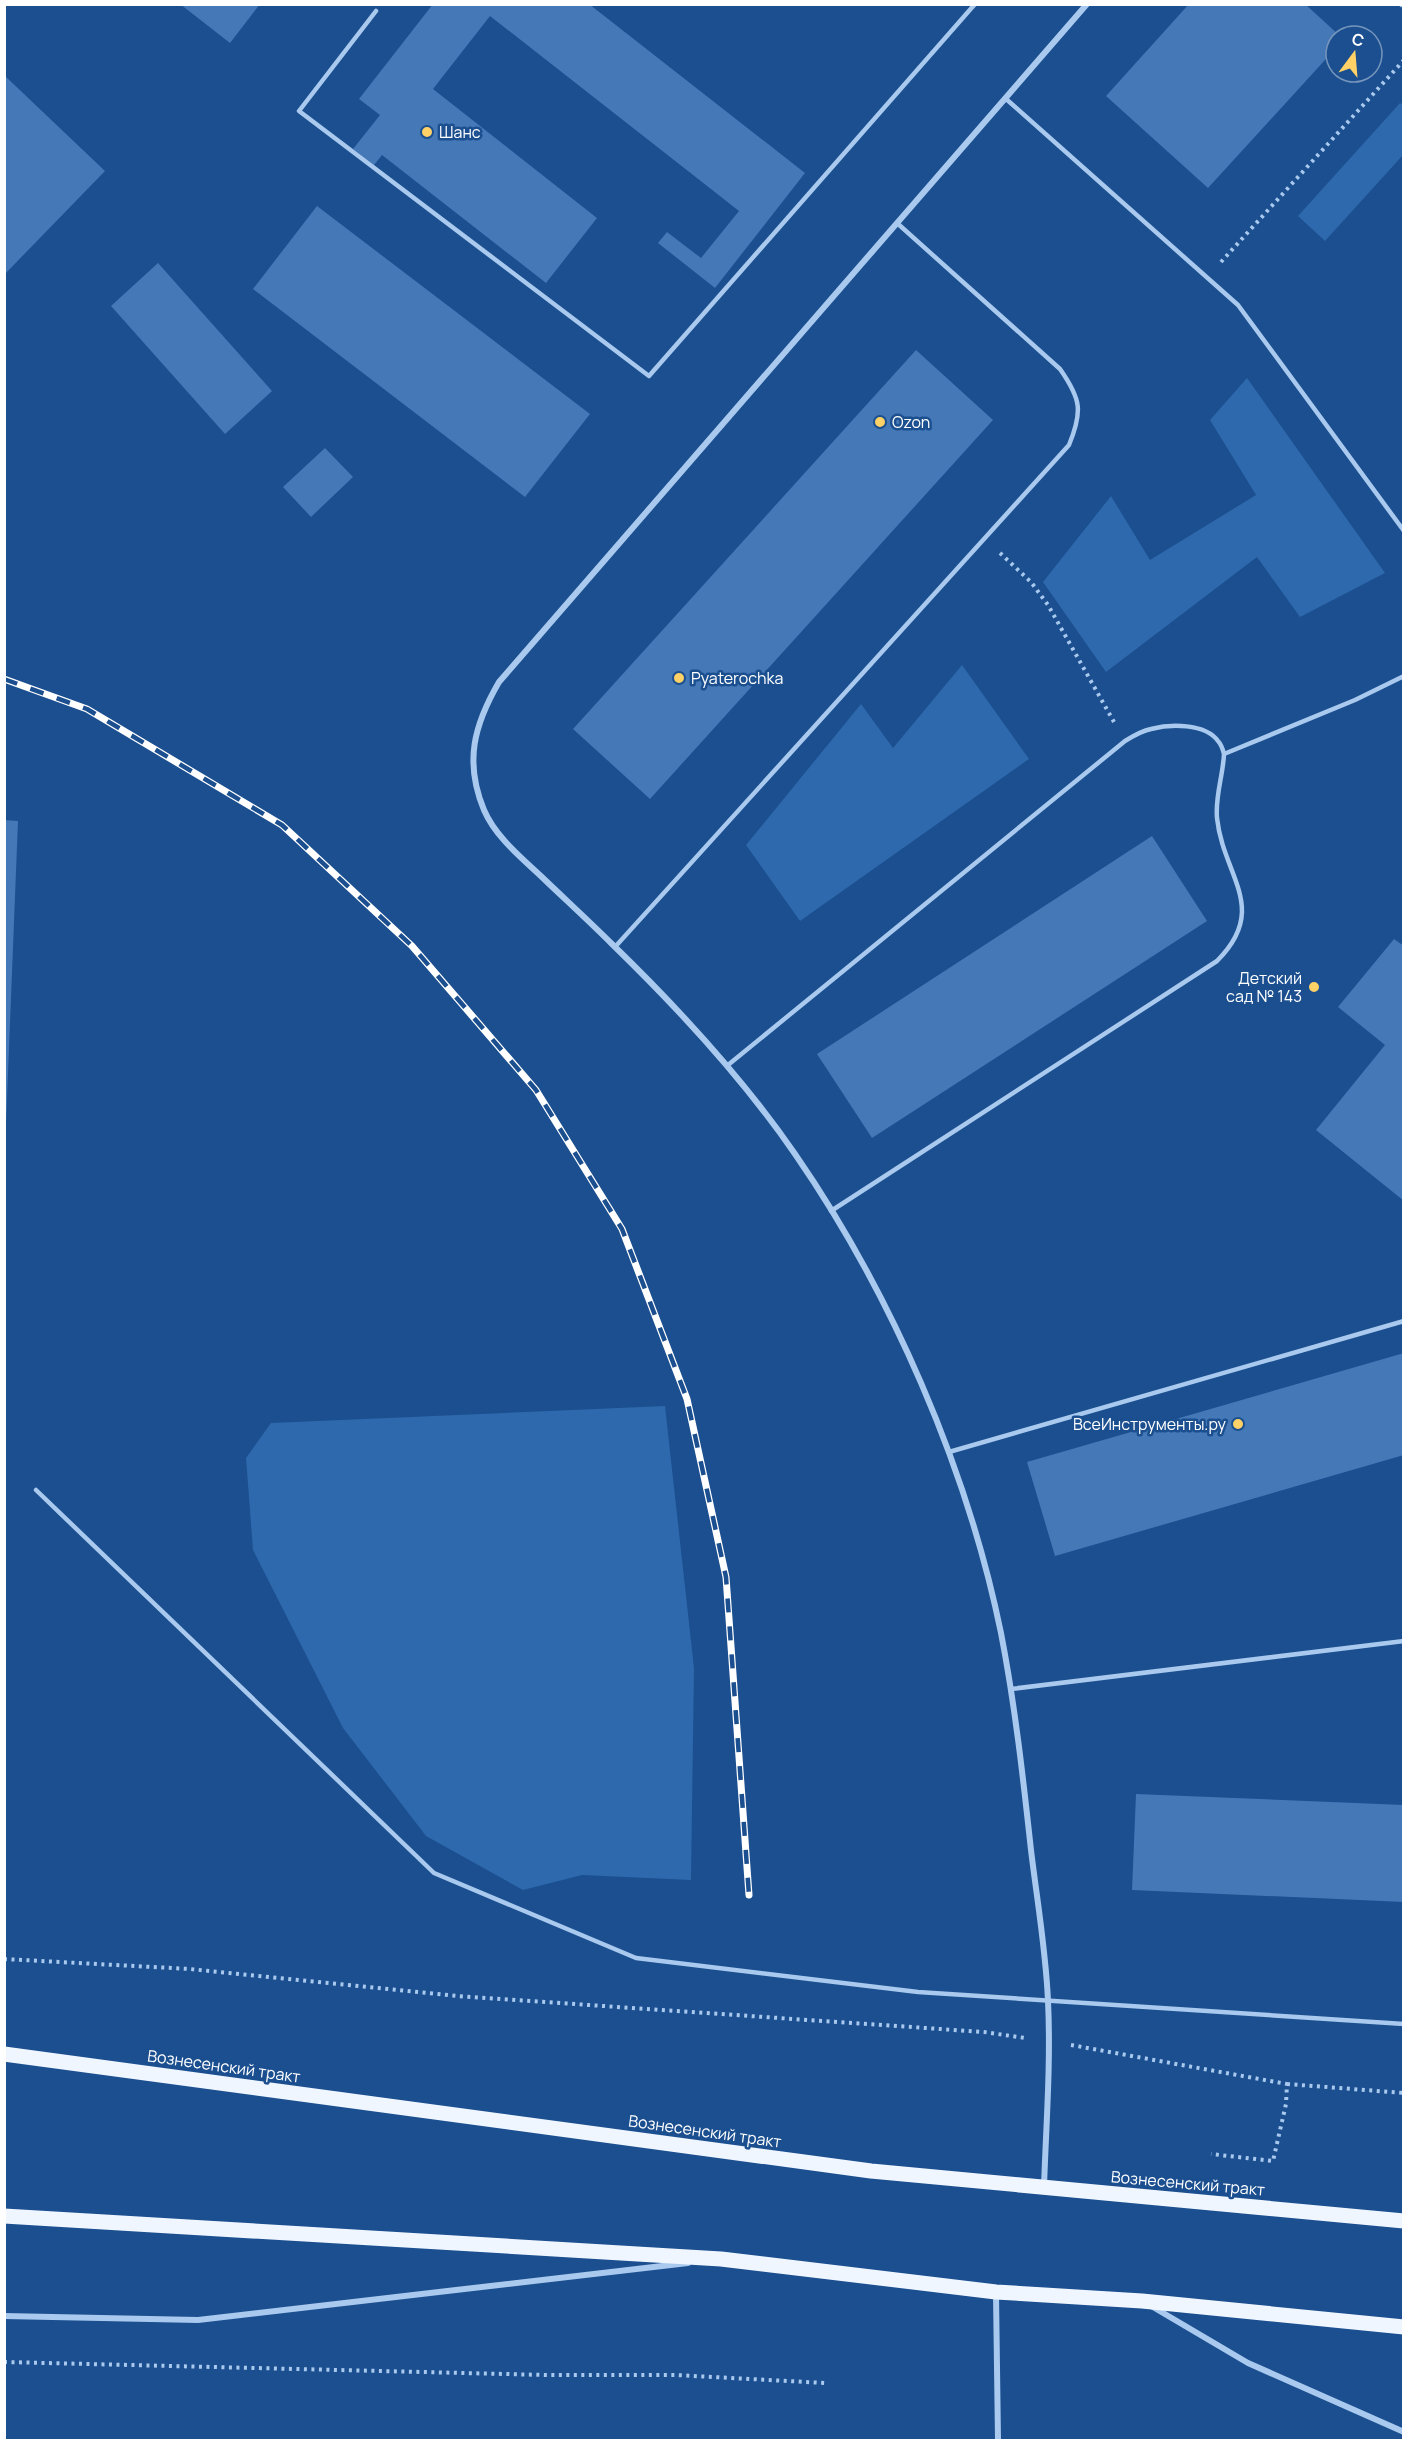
<svg xmlns="http://www.w3.org/2000/svg" width="1408" height="2445" viewBox="0 0 1408 2445" font-family="Manrope,sans-serif">
<rect width="100%" height="100%" fill="#1b4f8f"/>
<path fill="#2e69ad" d="M1400,103L1403,105V155L1325,241L1298,216Z
M1247,378L1385,573L1300,617L1257,557L1106,672L1043,582L1111,496L1150,560L1256,495L1210,420Z
M962,665L1029,759L800,921L746,845L861,704L893,748Z
M665,1406L694,1668L691,1880L582,1875L523,1890L426,1836L343,1728L253,1550L246,1458L271,1423Z"/>
<path fill="#4478b7" d="M180,4H260L230,43Z
M433,4H589L805,173L715,288L658,243L667,232L701,258L739,211L490,16L433,89L597,218L546,283L382,155L374,165L353,149L380,115L359,99Z
M1189,4H1305L1340,36H1336V48L1208,188L1106,96Z
M4,75L105,171L4,275Z
M317,206L590,414L525,497L253,289Z
M158,263L272,391L225,434L111,306Z
M916,350L993,420L650,799L573,729Z
M325,448L353,477L311,517L283,487Z
M4,820L18,821L6,1124H4Z
M1152,836L1207,921L872,1138L817,1054Z
M1394,939L1404,946V1201L1316,1130L1385,1045L1338,1007Z
M1404,1353V1455L1055,1556L1027,1462Z
M1136,1794L1404,1805V1902L1132,1890Z"/>
<g fill="none" stroke-linecap="round" stroke-linejoin="round">
<path stroke="#a9c9ee" stroke-width="4" stroke-dasharray="3 4.5" stroke-linecap="butt" d="M1400,4L1404,7
M1221,262L1404,60
M1000,553L1031,582L1048,605L1114,722
M4,1959L190,1969L457,1996L984,2032L1025,2038
M1071,2045L1287,2084L1286,2104L1273,2161L1211,2154
M1287,2084L1404,2093
M4,2362L547,2375H675L825,2383"/>
<path stroke="#a9c9ee" stroke-width="4.5" d="M376,11L299,111L649,376L975,4
M1005,98L1238,305L1404,531
M615,947L1069,445C1083,411 1081,399 1060,369L897,223
M728,1065L1125,741C1133,736 1141,731 1151,729C1170,724 1205,723 1218,741C1221,744 1223,750 1224,754L1355,700L1404,676
M831,1211L1217,961C1270,908 1223,876 1217,818C1215,796 1223,776 1224,754
M949,1452L1404,1321
M36,1490L434,1873L636,1958L918,1992L1404,2024
M1011,1689L1404,1641"/>
<path stroke="#a9c9ee" stroke-width="6" d="M1044,2187C1046,2126 1051,2063 1048,2001C1046,1951 1037,1900 1031,1850C1023,1777 1015,1705 1001,1633C967,1467 891,1293 795,1154C742,1077 679,1009 612,944C590,922 567,901 545,880C523,859 496,838 484,810C464,762 474,725 499,682L1087,4
M996,2294L998,2440
M1153,2307L1248,2363L1404,2432
M4,2316L198,2320L688,2263"/>
<path stroke="#f0f6ff" stroke-width="15" d="M4,2054L871,2171L1404,2221
M4,2216L721,2259L996,2292L1142,2301L1404,2327"/>
<g stroke="#fff" stroke-width="7">
<path id="rail" d="M4,679L87,709L282,825L412,946L536,1090L622,1229L687,1399L726,1577L749,1895"/>
</g>
<use href="#rail" stroke="#1b4f8f" stroke-width="4.5" stroke-dasharray="14" stroke-linecap="butt"/>
</g>
<g fill="#ffd166" stroke="#1b4f8f" stroke-width="2">
<circle cx="427" cy="132" r="6"/>
<circle cx="880" cy="422" r="6"/>
<circle cx="679" cy="678" r="6"/>
<circle cx="1314" cy="987" r="6"/>
<circle cx="1238" cy="1424" r="6"/>
</g>
<g text-anchor="middle" stroke-width="5" stroke-linejoin="round" paint-order="stroke">
<g font-size="16" fill="#fff" stroke="#1b4f8f" text-anchor="start">
<text x="439" y="138">Шанс</text>
<text x="892" y="428">Ozon</text>
<text x="691" y="684">Pyaterochka</text>
<text x="1302" y="984" text-anchor="end">Детский<tspan x="1302" dy="18">сад № 143</tspan></text>
<text x="1226" y="1430" text-anchor="end">ВсеИнструменты.ру</text>
</g>
<g font-size="16" fill="#fff" stroke="#1b4f8f">
<text transform="translate(224 2066) rotate(8)" y="6">Вознесенский тракт</text>
<text transform="translate(705 2131) rotate(8)" y="6">Вознесенский тракт</text>
<text transform="translate(1188 2183) rotate(5)" y="6">Вознесенский тракт</text>
</g>
</g>
<rect width="1408" height="2445" fill="none" stroke="#ffffff" stroke-width="12"/>
<g transform="translate(1354 54) rotate(16)"><circle r="28" fill="#1b4f8f" stroke="#7695bc" stroke-width="1.5"/>
<path d="M0-4.5L10 22L0 15L-10 22Z" fill="#ffd166"/>
<text y="-9" font-size="16" font-weight="bold" text-anchor="middle" fill="#ffffff">С</text>
</g>
</svg>
